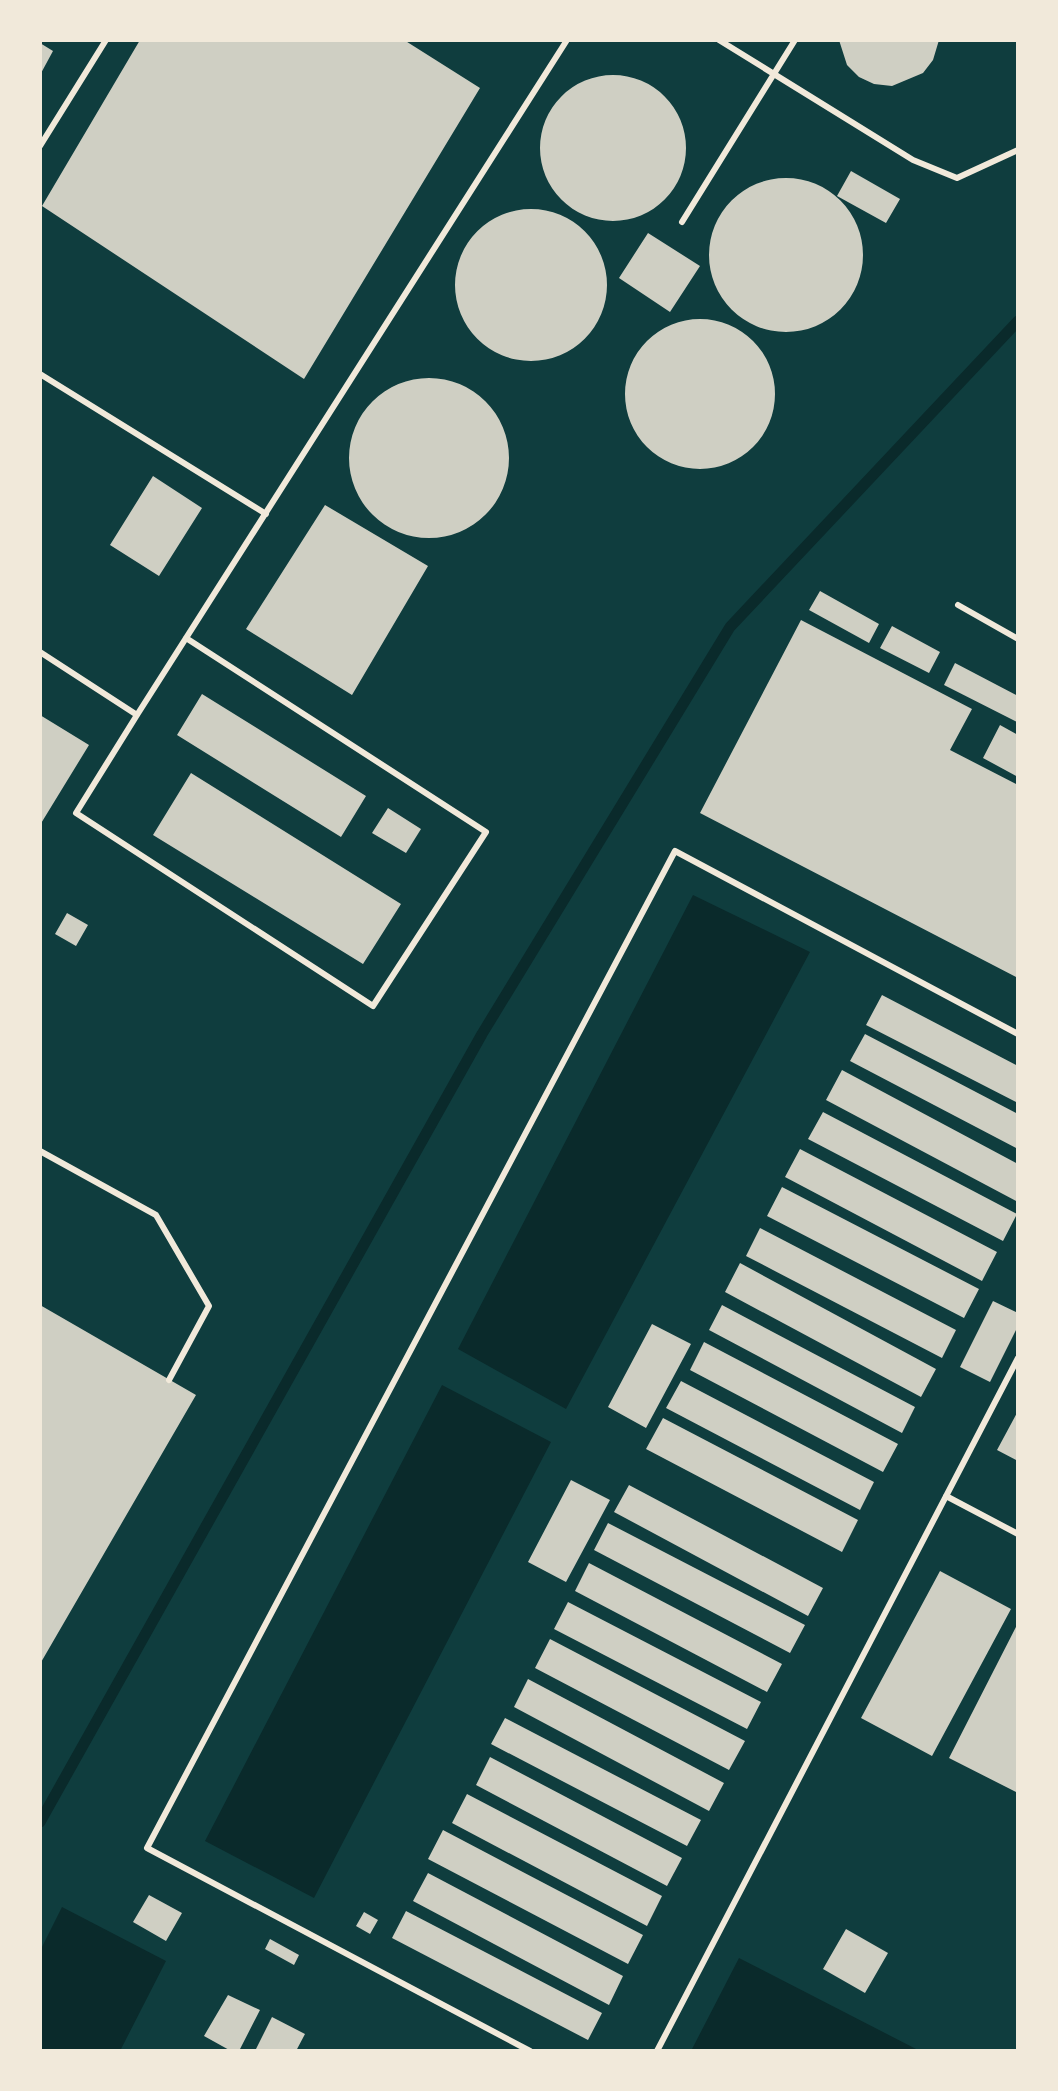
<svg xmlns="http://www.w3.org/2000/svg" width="1058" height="2091" viewBox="0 0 1058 2091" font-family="Raleway,sans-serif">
<rect width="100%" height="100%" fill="#0f3d3e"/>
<path fill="#0a2a2b" d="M693,895L810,952L566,1409L458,1349Z
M442,1385L551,1442L314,1898L205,1841Z
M62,1907L166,1961L120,2051H40V1951Z
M739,1958L920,2051H691Z"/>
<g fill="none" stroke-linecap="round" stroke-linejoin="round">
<path stroke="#0a2a2b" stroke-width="11" d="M40,1822L482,1034L730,627L1018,321"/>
</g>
<path fill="#cfcfc3" d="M140,40H404L480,88L304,379L42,206Z
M839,40H939L933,60L923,73L892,86L874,84L859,77L847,65Z
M40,43L53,51L40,75Z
M540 148a73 73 0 1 1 146 0a73 73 0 1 1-146 0Z
M851,171L900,199L886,223L837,196Z
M709 255a77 77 0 1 1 154 0a77 77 0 1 1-154 0Z
M455 285a76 76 0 1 1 152 0a76 76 0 1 1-152 0Z
M648,233L700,266L670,312L619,278Z
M625 394a75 75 0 1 1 150 0a75 75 0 1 1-150 0Z
M349 458a80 80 0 1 1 160 0a80 80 0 1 1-160 0Z
M153,476L202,508L159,576L110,545Z
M325,505L428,566L352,695L246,629Z
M820,591L879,624L869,643L809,610Z
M801,620L972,709L950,750L1018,785V978L700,813Z
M892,626L940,652L929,673L880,648Z
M955,663L1018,696L1017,722L944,685Z
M202,694L366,796L341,837L177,735Z
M40,715L89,745L40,825Z
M1000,725L1018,735V777L983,758Z
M191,773L401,904L363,964L153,835Z
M388,808L421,829L406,853L372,833Z
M67,913L88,925L76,946L55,934Z
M882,995L1018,1066V1103L866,1025Z
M865,1034L1018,1114V1149L850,1061Z
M842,1070L1018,1164V1202L826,1100Z
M823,1112L1017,1214L1003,1241L808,1139Z
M800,1149L997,1252L982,1281L785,1177Z
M782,1187L979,1289L964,1318L767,1216Z
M760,1228L956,1330L942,1358L746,1256Z
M740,1263L936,1369L921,1397L725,1292Z
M993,1301L1018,1313V1326L990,1382L960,1367Z
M40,1305L196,1395L40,1664Z
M722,1305L915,1407L902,1433L709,1330Z
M652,1324L691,1344L646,1428L608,1407Z
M704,1342L898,1444L883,1472L690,1370Z
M681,1381L874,1482L860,1510L666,1408Z
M1018,1411V1461L997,1450Z
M663,1418L858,1520L842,1552L646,1449Z
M571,1480L610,1500L566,1582L528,1562Z
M629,1485L823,1588L808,1616L614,1512Z
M608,1523L805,1625L790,1653L594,1550Z
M589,1563L782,1664L767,1692L575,1591Z
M940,1571L1011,1609L932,1756L861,1718Z
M568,1602L761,1702L747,1729L554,1629Z
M1018,1623V1793L949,1758Z
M550,1639L745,1741L729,1770L535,1668Z
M528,1679L724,1783L709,1811L514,1707Z
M505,1718L701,1820L687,1846L491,1744Z
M490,1757L682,1858L667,1886L476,1785Z
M467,1794L662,1896L647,1926L452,1823Z
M443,1830L643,1935L628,1964L428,1859Z
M428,1873L623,1976L609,2005L413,1901Z
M149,1895L182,1913L166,1941L133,1922Z
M406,1911L602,2013L588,2040L392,1938Z
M364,1912L378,1920L370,1934L356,1926Z
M846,1929L888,1953L865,1993L823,1969Z
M270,1939L299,1955L294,1965L265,1949Z
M228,1995L260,2010L239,2051H231L204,2036Z
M272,2017L305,2034L296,2051H255Z"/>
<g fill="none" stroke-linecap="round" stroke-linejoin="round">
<path stroke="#f1e9da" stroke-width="6" d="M719,40L913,160L957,178L1018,150
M40,146L106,40
M682,222L795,40
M40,374L266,514
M958,605L1018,639
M40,652L137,715L567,40
M137,715L76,813L373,1006L486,832L186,638
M40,1151L156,1215L209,1306L169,1380
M946,1496L1018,1534
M530,2051L147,1848L675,851L1018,1034
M657,2051L1018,1358"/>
</g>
<rect width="1058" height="2091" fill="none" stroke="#f1e9da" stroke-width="84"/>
</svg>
